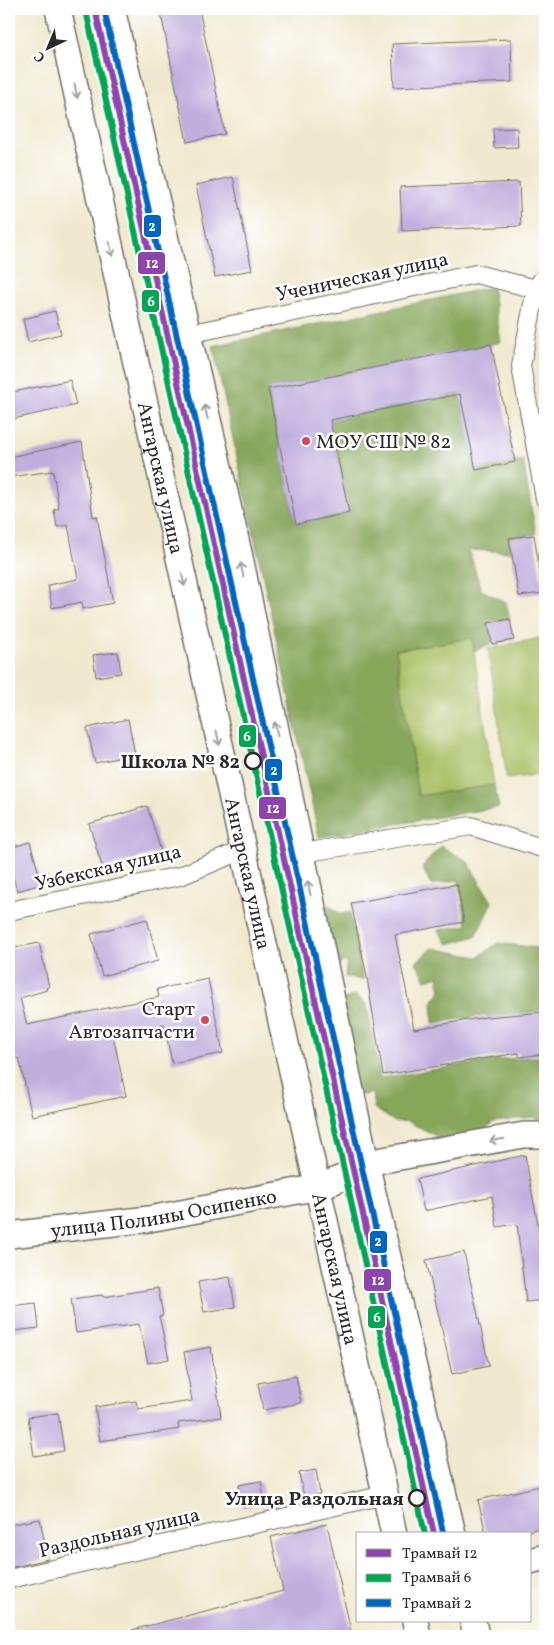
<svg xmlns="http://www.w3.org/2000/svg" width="554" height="1645" viewBox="0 0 554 1645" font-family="Vollkorn,serif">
<rect width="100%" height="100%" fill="#fff"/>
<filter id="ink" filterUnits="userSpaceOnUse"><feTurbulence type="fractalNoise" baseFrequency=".02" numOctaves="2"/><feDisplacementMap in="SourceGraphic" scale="10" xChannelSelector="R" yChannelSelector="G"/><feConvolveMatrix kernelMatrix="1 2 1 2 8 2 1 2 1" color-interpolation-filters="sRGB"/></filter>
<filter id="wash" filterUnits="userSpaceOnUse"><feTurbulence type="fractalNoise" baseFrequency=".0096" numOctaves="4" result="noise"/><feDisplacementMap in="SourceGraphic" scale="20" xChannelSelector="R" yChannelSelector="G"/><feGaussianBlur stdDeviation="1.12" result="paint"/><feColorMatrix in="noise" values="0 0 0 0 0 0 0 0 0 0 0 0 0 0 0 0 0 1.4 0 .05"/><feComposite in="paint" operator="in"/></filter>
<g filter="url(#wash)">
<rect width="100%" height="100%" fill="#f0e9cf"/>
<path fill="#a9c065" stroke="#6a7648" d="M545,637V773L507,779L488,649Z
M472,638L494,785L418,796L396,650Z"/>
<path fill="#86a65a" stroke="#586842" d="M492,287L501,342L268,389L296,524L349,513L330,420L460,394L476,469L523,460L536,534L509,538L511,552L469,550L481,590L506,602L510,619L488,623L492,644L474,651L472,638L396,650L418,796L494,785L499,807L319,837L213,346Z
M441,846L467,861L492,902L476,936L448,944L438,930L467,925L458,880L431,885L422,867Z
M317,898L341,914L350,912L363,980L345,977L347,960L331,968Z
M498,943L545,949V1010L513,1014L494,1027L487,1015L433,1023L432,1002L441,990L438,976L426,980L416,962L432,948L478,957Z
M356,995L367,1005L380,1078L495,1060L545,1056V1124L534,1117L493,1122L481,1133L442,1139L407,1121L395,1122L374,1108L372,1093L358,1096L336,1002Z"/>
<g id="blocks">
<path fill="#c0aedd" d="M160,9H199L225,134L187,142Z
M511,39L512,82L394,87L392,44Z
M517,128L518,147L494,148L493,129Z
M233,177L252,270L215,277L196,185Z
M519,182L521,226L402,231L400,187Z
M55,311L61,334L28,342L23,319Z
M491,344L515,462L476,470L460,394L330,420L349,513L296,524L268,389Z
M70,380L76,405L9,420V393Z
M82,442L93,517L97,516L113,603L83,609L82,602L52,608L48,585L78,579L68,525L57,527L54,509H59L53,471L9,477V457Z
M534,535L543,593L519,596L509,538Z
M510,619L514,640L492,644L488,623Z
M118,652L121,673L96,677L93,655Z
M128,719L135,754L95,763L87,728Z
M147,806L161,851L103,869L89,824Z
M30,842L42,884L17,891L9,862V848Z
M457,884L464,922L395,935L414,1029L486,1017L545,1012V1054L519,1057V1053L383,1075L366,972L351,903Z
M147,919L158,961L102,976L91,934Z
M39,943L49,987L46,988L47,990L20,998L27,1025L159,997L157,989L208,979L223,1053L172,1063L164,1024L113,1036L126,1096L32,1116L19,1058L9,1060V949Z
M525,1155L542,1246H545V1300L526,1302L517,1224L497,1227L492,1196L424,1211L417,1179Z
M464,1252L489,1366L452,1374L426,1260Z
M230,1277L235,1307L204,1312L198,1282Z
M158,1288L163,1316H159L169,1359L148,1363L139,1324L76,1333L71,1299L102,1295L103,1297Z
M36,1303L39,1328L14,1331L11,1306Z
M211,1347L221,1417L178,1423L179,1429L100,1441L95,1407L136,1401L138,1409L192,1401L184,1352Z
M296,1376L301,1403L263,1410L258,1383Z
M58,1413L64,1451L34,1456L28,1417Z
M316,1470L320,1494L304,1497L299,1473Z
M261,1481L265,1504L243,1507L239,1485Z
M545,1485V1527L516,1534H486L478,1500Z
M40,1519L48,1559L9,1568V1525Z
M327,1524L352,1636H133L132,1630L283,1591L271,1537Z"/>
</g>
</g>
<g filter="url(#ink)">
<use href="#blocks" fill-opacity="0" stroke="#706e64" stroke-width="1"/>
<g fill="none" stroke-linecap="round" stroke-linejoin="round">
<g stroke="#706e64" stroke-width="20">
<path id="street" d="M542,280L536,289L521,366L545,499
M188,334L476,274L536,289L545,288
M302,853L471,826L545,849
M9,911L180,876L243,850
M9,1579L385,1495"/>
</g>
<g stroke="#706e64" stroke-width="28">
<g id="secondary">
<path id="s1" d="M58,9L394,1534"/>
<path d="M112,9L240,557L366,1163L453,1534"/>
<path id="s2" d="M9,1235L149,1219L319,1187L344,1177L366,1163L524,1135H545"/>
<path d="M530,1561L545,1557"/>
<path d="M415,1621L418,1636"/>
<path d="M473,1621L476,1636"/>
</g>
</g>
<use href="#street" stroke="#fff" stroke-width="18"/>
<use href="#secondary" stroke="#fff" stroke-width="25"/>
<g stroke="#fff" stroke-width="10">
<path id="tram-1" d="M95,9L434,1534"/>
</g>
<g stroke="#fff" stroke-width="10">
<path id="tram-2" d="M86,11L425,1534"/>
</g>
<g stroke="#fff" stroke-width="10">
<path id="tram-3" d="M104,9L443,1532"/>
</g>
<use href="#tram-1" stroke="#8e44ad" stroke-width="6"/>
<use href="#tram-2" stroke="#00a651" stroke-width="6"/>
<use href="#tram-3" stroke="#0065bd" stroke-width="6"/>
</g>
<defs><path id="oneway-shaft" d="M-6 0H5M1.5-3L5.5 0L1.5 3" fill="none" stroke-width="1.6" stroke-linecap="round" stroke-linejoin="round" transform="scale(1.25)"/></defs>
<g stroke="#a0a0a0">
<use href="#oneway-shaft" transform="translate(76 91) rotate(78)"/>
<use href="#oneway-shaft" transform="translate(111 249) rotate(78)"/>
<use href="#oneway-shaft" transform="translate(206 412) rotate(-103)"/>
<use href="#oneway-shaft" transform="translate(242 570) rotate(-102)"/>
<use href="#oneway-shaft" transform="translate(183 579) rotate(78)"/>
<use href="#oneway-shaft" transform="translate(276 729) rotate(-102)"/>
<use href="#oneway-shaft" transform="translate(218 738) rotate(78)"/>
<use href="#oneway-shaft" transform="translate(309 888) rotate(-102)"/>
<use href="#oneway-shaft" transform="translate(497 1140) rotate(170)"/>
</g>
</g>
<g fill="#d1495b" stroke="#fff" stroke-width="2">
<circle cx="306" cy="441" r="5"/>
<circle cx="205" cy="1020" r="5"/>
</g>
<g fill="#fff" stroke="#2b2b2b" stroke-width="2.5">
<circle cx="253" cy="761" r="8"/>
<circle cx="417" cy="1498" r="8"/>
</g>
<g text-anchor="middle" stroke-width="5" stroke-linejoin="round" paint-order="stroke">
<g font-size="20" fill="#2b2b2b" stroke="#fff">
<text transform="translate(362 276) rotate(-12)" y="7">Ученическая улица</text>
<text dy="7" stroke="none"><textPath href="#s1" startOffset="480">Ангарская улица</textPath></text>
<text transform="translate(108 867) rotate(-13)" y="7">Узбекская улица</text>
<text dy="7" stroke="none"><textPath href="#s1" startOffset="885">Ангарская улица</textPath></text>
<text dy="7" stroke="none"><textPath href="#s2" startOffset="156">улица Полины Осипенко</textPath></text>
<text dy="7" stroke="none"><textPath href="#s1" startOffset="1290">Ангарская улица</textPath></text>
<text transform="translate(119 1532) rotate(-13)" y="7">Раздольная улица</text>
</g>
<g font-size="20" fill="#2b2b2b" stroke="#fff" text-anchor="start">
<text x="316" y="448">МОУ СШ № 82</text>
<text x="195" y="1015" text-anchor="end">Старт<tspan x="195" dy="23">Автозапчасти</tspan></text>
</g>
<g font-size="20" font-weight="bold" fill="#2b2b2b" stroke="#fff" text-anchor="end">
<text x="240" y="768">Школа № 82</text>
<text x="404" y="1505">Улица Раздольная</text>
</g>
</g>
<g stroke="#fff" stroke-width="2">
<rect x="143" y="214" width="19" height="24" rx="5" fill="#0065bd"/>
<rect x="137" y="251" width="29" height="24" rx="5" fill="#8e44ad"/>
<rect x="141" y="289" width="19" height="24" rx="5" fill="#00a651"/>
<rect x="238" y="724" width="19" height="24" rx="5" fill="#00a651"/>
<rect x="264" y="758" width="19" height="24" rx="5" fill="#0065bd"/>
<rect x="258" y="796" width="29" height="24" rx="5" fill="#8e44ad"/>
<rect x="369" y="1230" width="19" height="24" rx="5" fill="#0065bd"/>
<rect x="363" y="1268" width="29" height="24" rx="5" fill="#8e44ad"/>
<rect x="367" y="1305" width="19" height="24" rx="5" fill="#00a651"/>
</g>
<g font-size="14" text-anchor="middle" font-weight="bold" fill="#fff">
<text x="152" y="231">2</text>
<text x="152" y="268">12</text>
<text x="151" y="306">6</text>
<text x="247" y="741">6</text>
<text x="274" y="775">2</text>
<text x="273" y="813">12</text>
<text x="378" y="1246">2</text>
<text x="378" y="1285">12</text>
<text x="377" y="1322">6</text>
</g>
<rect width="554" height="1645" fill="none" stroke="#fff" stroke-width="30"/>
<rect x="356" y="1532" width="175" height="90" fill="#ffffff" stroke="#aaaaaa"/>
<rect x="366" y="1549" width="25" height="8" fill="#8e44ad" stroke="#aaaaaa"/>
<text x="402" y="1558" font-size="15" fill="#2b2b2b">Трамвай 12</text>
<rect x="366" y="1574" width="25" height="8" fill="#00a651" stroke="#aaaaaa"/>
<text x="402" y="1582" font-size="15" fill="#2b2b2b">Трамвай 6</text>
<rect x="366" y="1599" width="25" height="8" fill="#0065bd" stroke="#aaaaaa"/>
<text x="402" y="1608" font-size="15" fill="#2b2b2b">Трамвай 2</text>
<g transform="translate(48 48) rotate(224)" stroke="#ffffff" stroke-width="4" paint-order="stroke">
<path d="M0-4L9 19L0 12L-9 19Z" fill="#2b2b2b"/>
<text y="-8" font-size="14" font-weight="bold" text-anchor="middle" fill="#2b2b2b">С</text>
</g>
</svg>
